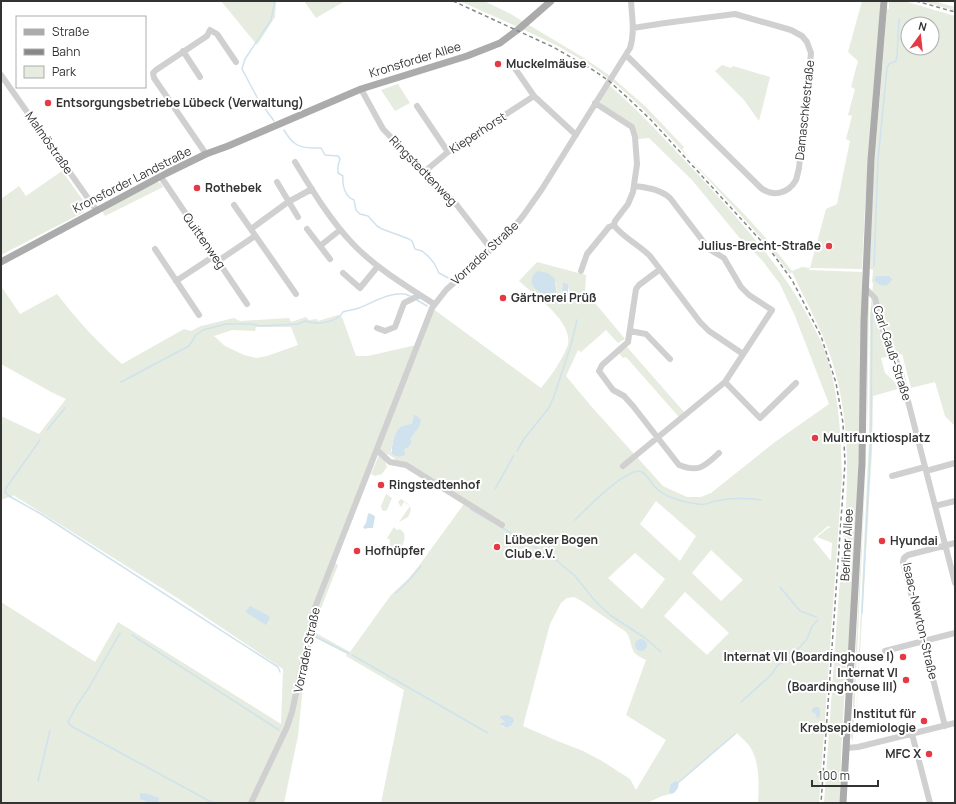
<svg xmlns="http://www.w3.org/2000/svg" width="956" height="804" viewBox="0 0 956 804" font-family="Manrope,sans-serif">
<rect width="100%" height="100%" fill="#fff"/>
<path fill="#e6ecdf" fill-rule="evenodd" d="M221,1H276L275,17L257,45Z
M304,1H345L316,18Z
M460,1H484L509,13L584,58L613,78L646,107L684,147L682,149L690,159L744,214L764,236L792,271L802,267L810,268L826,209L837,204L850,141L846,139L852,116L848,115L855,89L851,87L858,61L848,52L862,1H880L881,5L865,206L862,269L810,268L809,270L862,272L861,420L850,633L846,665L841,758L840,803H824C829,732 834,662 839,591C845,519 855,446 836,375C827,338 808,306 792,272L790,274C762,237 730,204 699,169C665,132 632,93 590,65C550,39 503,21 460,1Z
M887,1H904L955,16V426L945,416L935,382L911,388L902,354L881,358L885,373L901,388L873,396L872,452L855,735L856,740L855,737L869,440L870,314L873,284L872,281L873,270L870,269L873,181L887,9H889V2ZM908,24H932V48H908Z
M922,1H933L955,7V11Z
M722,65L731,68L733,66L770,77L759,121L744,100L715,71Z
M398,84L410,103L395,111L381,90Z
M609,85C644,115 674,149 705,182C745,227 783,268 811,322C815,330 820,338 823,346C839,388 841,433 842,477L819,803H758C759,787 760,761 750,747C747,742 741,738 737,733L679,782L675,781L670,785L669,792L670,794L674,793L662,796L647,803H381L404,690L346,656L347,654L310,635V638L313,639L303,686L298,736L284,803H1V602L95,662L118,622L281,724L283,669L179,599L29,505L13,495L11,498L9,497L1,500V416L39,434L66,399L53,393L1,364V286L20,314L57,294C78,321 97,342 122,364L184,329L191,331L201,326L234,318L240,321L289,318L291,322L306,317L309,320L317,319L318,321L338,315L342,317L356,356H368L416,345L432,308L541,388C551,376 558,366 565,352C566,348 567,348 568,345C573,321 535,296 519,281L537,262L586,275L585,291L625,339L618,343L606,330L581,352L578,350L566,376L590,405L663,486L687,497H701L711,493L775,442L829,404L795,316L780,284L761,259L738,236L692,180L649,138L638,139L633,126L601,104L600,102ZM556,282L557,298L562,296L569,288L568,298C563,302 559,305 552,303L533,287ZM256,327H291L298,345L267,356L256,358L244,355L225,346L214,336L232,330L255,331ZM414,416L412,435L409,440L412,442L408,448L404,449L403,451L391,452C392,445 394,432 400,427C403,425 409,425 412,423ZM379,451L386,456L388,454L395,459V462L466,501L418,567L408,579L391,595L350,652L314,632L318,616L338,565L335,563ZM656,501L696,536L680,561L640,524ZM828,526L831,528H828L817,537L832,543L831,561L813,539ZM711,550L743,580L721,601L692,573ZM635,553L665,579L642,609L608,578ZM685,592L729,633L707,655L664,616ZM574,597L583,602L626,632C635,645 626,651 646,660L626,715L666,740L636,790L630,779L602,761L583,751L555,740L523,726L550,624L561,603L567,598ZM500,718L514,723L509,727L507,728L501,726L503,723L505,722Z
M62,171L85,203L84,212L1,255V199L19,186L26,196Z
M157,182L161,183L163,187L105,216L102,210Z
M869,296L867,441L853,741L851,738L867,441V321Z
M627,347L684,412L679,417L626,357L623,358L619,353Z
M379,455L385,460L387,467L382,474L375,476L371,474Z
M386,494L392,498L387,510L384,511L382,510L381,506Z
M401,499C409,504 414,507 408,517L399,522L410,506L404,502L401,507L398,502Z
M394,527L397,530L400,529L404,533C406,543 401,544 400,551C400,557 403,552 399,557H396L389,548L390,540L387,538Z"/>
<path fill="#cfe2ee" d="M538,271L548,273L555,279L557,298L562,296L563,283L568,284V294L566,301L556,304L552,303L533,287C530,281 532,274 538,271Z
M876,276H889L892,279C889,288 879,287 874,280Z
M414,415L417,416L421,420L419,427L410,439L412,442L408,448L404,449L405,455C400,457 396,457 392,454C391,447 394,432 400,427C403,425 409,425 412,423Z
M369,513L375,516L373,528H368L365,529L363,527L366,523L368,514Z
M250,606L269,616L270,618L266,625L247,613L246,611Z
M635 645a6 6 0 1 1 12 0a6 6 0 1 1-12 0Z
M815,707H819L820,710V716L817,719L816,714L812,712V709Z
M507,715L513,718L514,721L512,725L507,728L501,725V723L505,722L500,718V716Z
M675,781L679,782L678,788L674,793L670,794L669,792L670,785Z
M140,793L148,794L159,798L158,803H151L140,799Z"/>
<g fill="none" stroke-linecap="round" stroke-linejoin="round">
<path stroke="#cfe2ee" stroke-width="1.5" d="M274,121L258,99L242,69L245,59L271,20L275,1
M284,130C291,142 297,148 312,148C315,148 318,148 321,148L325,155L338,156L340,159L338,166V173L343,176C342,185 345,197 354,200L356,210L360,214L368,216L377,226L382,229L409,239L412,241L415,249L422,251L428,256L434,263L439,273L452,280
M874,266L878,160L887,68L889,64L896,61L897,56L899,19
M417,300L427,306
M121,382L189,346L196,335L203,330L226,324H252L260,326L298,324L305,321C316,325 337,323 343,312C348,310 354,310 359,308C372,303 396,288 410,296
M47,430L65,408
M40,440L6,488L5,492L9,496L41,514L278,667L280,672
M517,451L524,439L548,409L553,399L571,345L577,320
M495,489L514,455
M470,509L491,521
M575,520C585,510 628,465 642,472C647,475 651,482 654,486C665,498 682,502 698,504C705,506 710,502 716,501C731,498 746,498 761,500
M501,527L556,560L575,576L596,602L610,615L645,638L661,652
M780,587L800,611L816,617
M396,593L411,578L421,566
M862,613L871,436L872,307
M120,633L88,689L77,705L68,722L71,726L213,803
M132,635L279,730
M314,636L348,653
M352,655L488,733
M741,702L770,676L778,665L786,660L800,647L807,639L812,626L818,620
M38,781L50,730
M679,782L735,734"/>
<path stroke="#d0d0d0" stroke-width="6" d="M183,51L200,77
M626,55L761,188C773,197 788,194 796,180C797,177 798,172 799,168L811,53L807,42L802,36L791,30L735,14L665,23L633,28
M514,67L534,96L576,135
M1,75L97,211
M361,89L383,129L456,204L491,249
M595,103L632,127L635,137L637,164L633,192L628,204L615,221L614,225
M417,106L448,152
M206,154L154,78L153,73L156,70L207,36L210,30L217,34L236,62
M295,162C312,190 330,220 353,244C376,268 406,286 434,304
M424,172L448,152L534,96
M161,177L247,304
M277,182L298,217
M234,205L296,294
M614,225C620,235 640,246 650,256L700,322L709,331L743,354
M251,229L288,202L312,189
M307,229L330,259
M320,246L340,230
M155,249L199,315
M218,261L255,236
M659,270L639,285L636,289L628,342L602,365L599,371L613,390L624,396L633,406L679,465C699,473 705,466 719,453
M581,271L587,254L609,227L614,225
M343,273L360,288L378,266
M176,281L214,256
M865,288L875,298L885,337L891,348L900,370L955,583
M377,328L385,331L395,327L404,303L420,295
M630,331L646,334L670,359
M725,382L760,418L796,383
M377,450L390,462L406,465L502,525
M623,466L725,382L772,310L749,295L741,287L724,258L709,249L670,198C660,189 648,188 635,186
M926,471L955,463
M892,476L925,467
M935,506L955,501
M885,651L955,633
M945,726L903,562L904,558L908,555L955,543
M912,734L930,803
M847,748L858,747L955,723
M251,803L287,727L292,712L314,610L432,308L446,290L509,233L523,216L542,189L630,48C635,33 632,17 631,1"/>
<path stroke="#ababab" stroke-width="7" d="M1,262L165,174L206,154L228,146L361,89L467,56L500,43L520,28L551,1
M843,803L862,463L864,321L871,160L884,1"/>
<path stroke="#888" stroke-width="1.5" stroke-dasharray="4 3" stroke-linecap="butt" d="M453,1L553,47L593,70L609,81L630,100L651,120L773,254L792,280L821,336L836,383L843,423L845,463L821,803
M916,1L955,12"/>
</g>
<g fill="#e63946" stroke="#fff" stroke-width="1.5">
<circle cx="498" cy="64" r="4"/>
<circle cx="48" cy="103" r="4"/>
<circle cx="197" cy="188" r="4"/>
<circle cx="829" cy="246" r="4"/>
<circle cx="503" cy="298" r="4"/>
<circle cx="815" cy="438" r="4"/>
<circle cx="381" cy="485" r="4"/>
<circle cx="882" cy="541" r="4"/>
<circle cx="497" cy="547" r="4"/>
<circle cx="357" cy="551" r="4"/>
<circle cx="903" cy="657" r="4"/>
<circle cx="906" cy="680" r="4"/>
<circle cx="924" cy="721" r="4"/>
<circle cx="929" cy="754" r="4"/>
</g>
<g text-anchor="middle" stroke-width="4" stroke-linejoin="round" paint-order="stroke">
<g font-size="12" fill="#333" stroke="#fff">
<text transform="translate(415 60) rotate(-17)" y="4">Kronsforder Allee</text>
<text transform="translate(805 110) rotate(-84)" y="4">Damaschkestraße</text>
<text transform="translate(478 133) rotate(-33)" y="4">Kieperhorst</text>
<text transform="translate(49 143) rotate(55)" y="4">Malmöstraße</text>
<text transform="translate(423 171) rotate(46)" y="4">Ringstedtenweg</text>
<text transform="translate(132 180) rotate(-27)" y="4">Kronsforder Landstraße</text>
<text transform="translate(204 241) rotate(55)" y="4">Quittenweg</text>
<text transform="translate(485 253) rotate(-43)" y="4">Vorrader Straße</text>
<text transform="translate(892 353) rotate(72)" y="4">Carl-Gauß-Straße</text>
<text transform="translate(847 545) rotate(-87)" y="4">Berliner Allee</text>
<text transform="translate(920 621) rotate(77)" y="4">Isaac-Newton-Straße</text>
<text transform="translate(307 650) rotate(-78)" y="4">Vorrader Straße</text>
</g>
<g font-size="12" font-weight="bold" fill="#333" stroke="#fff" text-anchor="start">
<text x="506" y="68">Muckelmäuse</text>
<text x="56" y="107">Entsorgungsbetriebe Lübeck (Verwaltung)</text>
<text x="205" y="192">Rothebek</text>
<text x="821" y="250" text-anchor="end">Julius-Brecht-Straße</text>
<text x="511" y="302">Gärtnerei Prüß</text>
<text x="823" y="442">Multifunktiosplatz</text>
<text x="389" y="489">Ringstedtenhof</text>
<text x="505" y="544">Lübecker Bogen<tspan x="505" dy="14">Club e.V.</tspan></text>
<text x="890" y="545">Hyundai</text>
<text x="365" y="555">Hofhüpfer</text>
<text x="895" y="661" text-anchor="end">Internat VII (Boardinghouse I)</text>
<text x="898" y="677" text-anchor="end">Internat VI<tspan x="898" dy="14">(Boardinghouse III)</tspan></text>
<text x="916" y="718" text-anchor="end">Institut für<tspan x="916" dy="14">Krebsepidemiologie</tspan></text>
<text x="921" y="758" text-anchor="end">MFC X</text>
</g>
</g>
<rect width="956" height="804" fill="none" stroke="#333333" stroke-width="4"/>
<rect x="16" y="16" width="130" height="72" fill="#ffffff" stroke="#adadad"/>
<rect x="24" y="29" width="20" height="6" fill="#ababab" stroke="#adadad"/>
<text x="52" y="36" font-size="12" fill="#333333">Straße</text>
<rect x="24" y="49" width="20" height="6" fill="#888888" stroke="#adadad"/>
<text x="52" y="56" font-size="12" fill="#333333">Bahn</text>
<rect x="24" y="66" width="20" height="12" fill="#e6ecdf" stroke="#adadad"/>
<text x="52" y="76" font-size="12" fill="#333333">Park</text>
<g transform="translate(920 36) rotate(15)"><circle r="19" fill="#ffffff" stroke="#adadad"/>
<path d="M0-3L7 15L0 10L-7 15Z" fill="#e63946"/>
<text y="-6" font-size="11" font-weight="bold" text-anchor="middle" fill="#333333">N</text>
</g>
<path d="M812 780v6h66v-6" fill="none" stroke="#333333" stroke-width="2"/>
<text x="818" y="780" font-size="12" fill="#333333" stroke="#ffffff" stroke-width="3" paint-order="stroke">100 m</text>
</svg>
